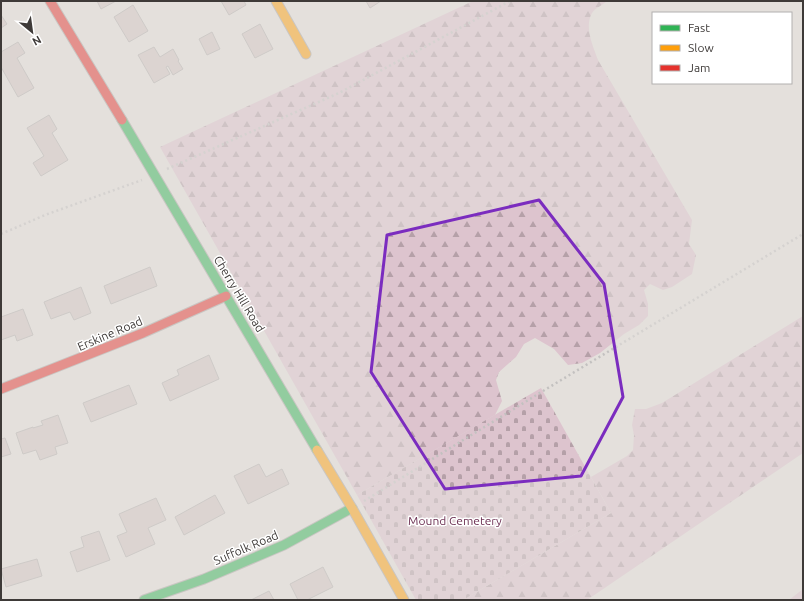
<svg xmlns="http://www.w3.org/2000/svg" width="804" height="601" viewBox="0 0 804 601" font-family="Ubuntu,sans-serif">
<defs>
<pattern id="forest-firs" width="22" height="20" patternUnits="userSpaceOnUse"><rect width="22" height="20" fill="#ddc4ce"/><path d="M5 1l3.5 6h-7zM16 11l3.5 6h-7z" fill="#b5a0a8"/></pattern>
<pattern id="cemetery-stones" width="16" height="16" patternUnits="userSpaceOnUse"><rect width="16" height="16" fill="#ddc4ce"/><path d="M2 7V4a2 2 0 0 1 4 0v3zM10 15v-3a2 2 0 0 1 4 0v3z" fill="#b5a0a8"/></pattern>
</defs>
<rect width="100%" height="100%" fill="#e4e0dc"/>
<path fill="url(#forest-firs)" d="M473,1H607C603,5 595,8 592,13C584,27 593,46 598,60L692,220L689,244L696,255L692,274L672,287L663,290L650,284L644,290L648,304V316L639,325L624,334L600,353L582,363L568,365L554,349L535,338L524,344L516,357L499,372L496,380L502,401L495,415L357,495L160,147Z
M803,316V453L587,600H463L611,513L591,477L627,456L633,450L634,435L632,425L635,409H646L662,403Z
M803,589V600H789Z"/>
<path fill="url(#cemetery-stones)" d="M541,388L611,513L463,600H416L357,495Z"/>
<path fill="#d2c6c4" stroke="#b4b0ae" d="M97,1H116L101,9Z
M221,1H244L246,5L229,15Z
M366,1H381L370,8Z
M133,5L148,31L129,42L114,17Z
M1,15L7,24L1,28Z
M260,24L273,49L255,58L242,34Z
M212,32L220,49L207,55L199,39Z
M18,42L25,53L17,58L34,88L18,97L1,67V52Z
M154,47L160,57L173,49L179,60L178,61L183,69L173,75L168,66L166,67L170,74L154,83L138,55Z
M49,115L57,129L52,133L68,160L41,176L33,163L44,156L27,128Z
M150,267L157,286L111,304L104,286Z
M81,287L91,313L74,320L70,312L51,319L44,302Z
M23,309L33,335L17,341L15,335L1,340V317Z
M209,355L219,379L170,401L162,383L179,375L177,370Z
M129,385L137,404L91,422L83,403Z
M58,415L68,443L55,447L57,454L40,460L36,450L23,454L16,433L33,427V428L43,425L41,421Z
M5,438L11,454L1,457V439Z
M259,464L266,477L282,469L289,484L248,504L234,476Z
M215,495L225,513L184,535L175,517Z
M156,498L166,520L148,528L155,544L126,557L117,536L127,532L119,514Z
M99,531L110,560L77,572L70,552L84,547L81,537Z
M37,559L42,576L6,587L1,569Z
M323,567L333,587L307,600H298L290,584Z
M269,591L274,600H251Z"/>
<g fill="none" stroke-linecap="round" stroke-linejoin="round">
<g stroke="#aaa7a4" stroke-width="11">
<path id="fast" d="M122,120L317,450
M144,600L204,579L284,545L352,508"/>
</g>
<g stroke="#aaa7a4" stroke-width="11">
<path id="slow" d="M276,1L306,54
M317,450L352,508L404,600"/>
</g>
<g stroke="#aaa7a4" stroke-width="11">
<path id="jam" d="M50,1L122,120
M1,389L143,333L226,296"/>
</g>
<path stroke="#c3c1c0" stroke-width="2.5" stroke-dasharray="2 3" stroke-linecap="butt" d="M167,169L339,93L510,1
M1,234L45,215L142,180
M364,501L543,391L803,234"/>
<use href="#fast" stroke="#30b455" stroke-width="9"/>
<use href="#slow" stroke="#ff9f0a" stroke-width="9"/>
<use href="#jam" stroke="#e5322d" stroke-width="9"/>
</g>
<path d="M0 0H804V601H0ZM539,200L604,284L623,397L581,476L445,489L371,372L387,235Z" fill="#e4e0dc" fill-opacity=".55" fill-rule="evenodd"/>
<path fill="none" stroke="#7b2cbf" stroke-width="3" stroke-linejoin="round" d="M539,200L604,284L623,397L581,476L445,489L371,372L387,235Z"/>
<g text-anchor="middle" stroke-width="3" stroke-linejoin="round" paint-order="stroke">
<g font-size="12" fill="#3e3a38" stroke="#fff">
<text transform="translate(239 294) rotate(59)" y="4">Cherry Hill Road</text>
<text transform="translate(110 334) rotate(-23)" y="4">Erskine Road</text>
<text transform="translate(246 548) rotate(-23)" y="4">Suffolk Road</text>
</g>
<g font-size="12" fill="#6c2f52" stroke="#fff">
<text x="455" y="525">Mound Cemetery</text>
</g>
</g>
<rect width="804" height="601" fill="none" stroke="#3e3a38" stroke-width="4"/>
<rect x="652" y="12" width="140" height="72" fill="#ffffff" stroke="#b2b0af"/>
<rect x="660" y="25" width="20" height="6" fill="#30b455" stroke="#b2b0af"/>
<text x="688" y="32" font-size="12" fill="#3e3a38">Fast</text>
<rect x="660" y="45" width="20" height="6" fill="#ff9f0a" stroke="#b2b0af"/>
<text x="688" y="52" font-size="12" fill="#3e3a38">Slow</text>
<rect x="660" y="65" width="20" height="6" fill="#e5322d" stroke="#b2b0af"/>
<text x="688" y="72" font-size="12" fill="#3e3a38">Jam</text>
<g transform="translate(32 32) rotate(151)" stroke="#ffffff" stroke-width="3" paint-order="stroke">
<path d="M0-3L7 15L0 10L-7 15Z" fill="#3e3a38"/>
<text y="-6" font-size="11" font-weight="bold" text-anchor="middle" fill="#3e3a38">N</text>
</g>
</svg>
